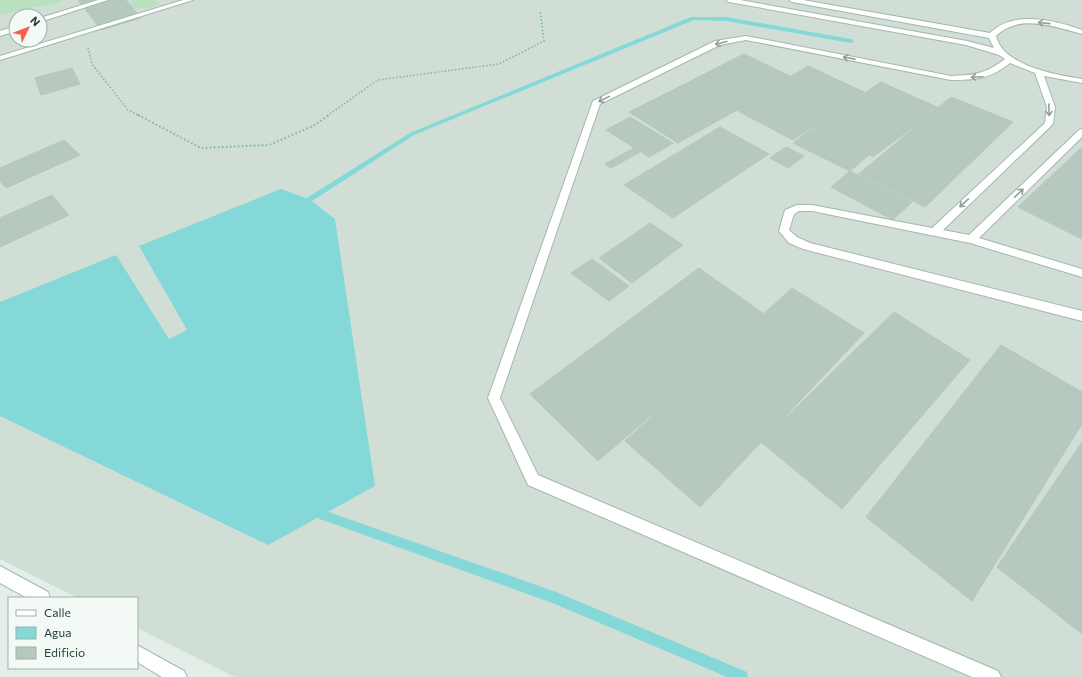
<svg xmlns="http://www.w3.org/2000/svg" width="1082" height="677" viewBox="0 0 1082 677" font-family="Commissioner,sans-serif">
<rect width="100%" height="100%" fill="#e2eee7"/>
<path fill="#d0ded5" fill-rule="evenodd" d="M0,0H1082V677H235L137,628V598H78L0,559ZM16,16H40V40H16Z"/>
<path fill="#b9e1bd" d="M0,0H64L56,4L31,7L0,15Z
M132,0H156L155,1L160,4L148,9L133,8L131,1Z"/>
<path fill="#84d9d8" d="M281,189L309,199L335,219L375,486L268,545L0,416V302L116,255L169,339L187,330L139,246Z"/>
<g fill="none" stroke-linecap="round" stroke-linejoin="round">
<path fill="#84d9d8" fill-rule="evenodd" d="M691,17H726L851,39L854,41L851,43L726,21L694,20L414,135L312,201H309L305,199L410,133Z
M323,510L556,592L747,672L748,677H727L555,604L323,520L319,519L317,515L319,511Z"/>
</g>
<path fill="#b7c9bf" stroke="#b4c8bc" d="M78,0H126L141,18L101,30Z
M744,54L794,78L678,143L629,112Z
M808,66L864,92L793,140L736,110Z
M72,68L80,84L41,95L35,78Z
M881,82L939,108L873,157L814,127Z
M951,97L1013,122L925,207L859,174Z
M630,117L673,143L649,157L606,130Z
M720,127L769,154L673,218L624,185Z
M813,128L869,155L850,171L793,143Z
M64,140L80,155L6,188L0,181V168Z
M786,147L804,156L788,168L770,158Z
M1082,147V239L1018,207Z
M634,148L640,152L611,168L605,164Z
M850,171L912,202L893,220L831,187Z
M52,195L69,215L0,247V218Z
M650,223L683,245L632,283L599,258Z
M592,259L629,286L609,301L571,273Z
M699,268L767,316L598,461L530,394Z
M792,288L864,333L700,507L625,441Z
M894,312L970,360L842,509L761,442Z
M1001,345L1082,392V424L972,601L866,517Z
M1082,442V634L997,567Z"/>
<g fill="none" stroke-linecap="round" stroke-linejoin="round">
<g stroke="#a4b7ad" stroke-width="2">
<path id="minor" d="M98,0H108L40,22V18Z
M183,0H193L0,60V56Z
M726,0H740L967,41L994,48L989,38L792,2L789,0H803L990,33C1013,10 1055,20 1082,30V34C1055,27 1019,13 996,36C1003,66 1056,75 1082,79V83L1044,76L1055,107L1053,124L943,230L969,235L1079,130L1082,129V137L979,238L1082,269V277L970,243L812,211H799L794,214L789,230L797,237L810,243L1082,311V321L803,249L789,243L779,231L785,210L797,205H812L932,228L1045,123L1047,107L1035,73L1010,63C990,79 976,80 951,80L746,40L720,45L600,104L500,398L538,475L998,671L1001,677H972L528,485L488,398L593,101L715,41L746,36L951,76C975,75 985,74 1005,59L999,55L966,45L729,2Z
M16,26V31L0,36V31Z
M0,566L48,592L50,598H27L0,583Z
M137,645L184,671L187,677H162L137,662Z"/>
</g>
<path stroke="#7fb59b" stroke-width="1.5" stroke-dasharray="1.5 2" stroke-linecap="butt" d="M88,48L92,64L128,110L140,116
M327,116L378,80L499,64L544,41L540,10"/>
<path stroke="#7fb59b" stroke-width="2" stroke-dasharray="1.5 2.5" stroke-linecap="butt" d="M138,115L201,148L269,145L315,125L329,115"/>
<use href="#minor" fill="#fff" fill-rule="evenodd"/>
</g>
<defs><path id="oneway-shaft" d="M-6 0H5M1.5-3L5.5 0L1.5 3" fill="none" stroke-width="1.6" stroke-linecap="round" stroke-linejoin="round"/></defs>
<g stroke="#90a099">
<use href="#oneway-shaft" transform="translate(1044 23) rotate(-174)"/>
<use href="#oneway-shaft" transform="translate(721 43) rotate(166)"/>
<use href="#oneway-shaft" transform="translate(849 58) rotate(-169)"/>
<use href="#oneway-shaft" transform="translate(977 77) rotate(177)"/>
<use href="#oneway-shaft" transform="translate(604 99) rotate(154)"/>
<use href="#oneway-shaft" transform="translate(1049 110) rotate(89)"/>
<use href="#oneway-shaft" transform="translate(1019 193) rotate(-44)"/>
<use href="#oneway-shaft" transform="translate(964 203) rotate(137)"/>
</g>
<rect x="8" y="597" width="130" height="72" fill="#f3faf5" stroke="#9fb0a7"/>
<rect x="16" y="610" width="20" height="6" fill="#ffffff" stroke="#9fb0a7"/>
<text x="44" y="617" font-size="12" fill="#204133">Calle</text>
<rect x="16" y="627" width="20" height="12" fill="#84d9d8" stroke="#9fb0a7"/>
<text x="44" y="637" font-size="12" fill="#204133">Agua</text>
<rect x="16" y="647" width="20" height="12" fill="#b7c9bf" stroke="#9fb0a7"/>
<text x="44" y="657" font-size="12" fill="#204133">Edificio</text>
<g transform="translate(28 28) rotate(47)"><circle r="19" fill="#f3faf5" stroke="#9fb0a7"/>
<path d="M0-3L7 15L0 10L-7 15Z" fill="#ff5d4f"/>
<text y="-6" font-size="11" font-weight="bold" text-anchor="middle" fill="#204133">N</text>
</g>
</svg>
